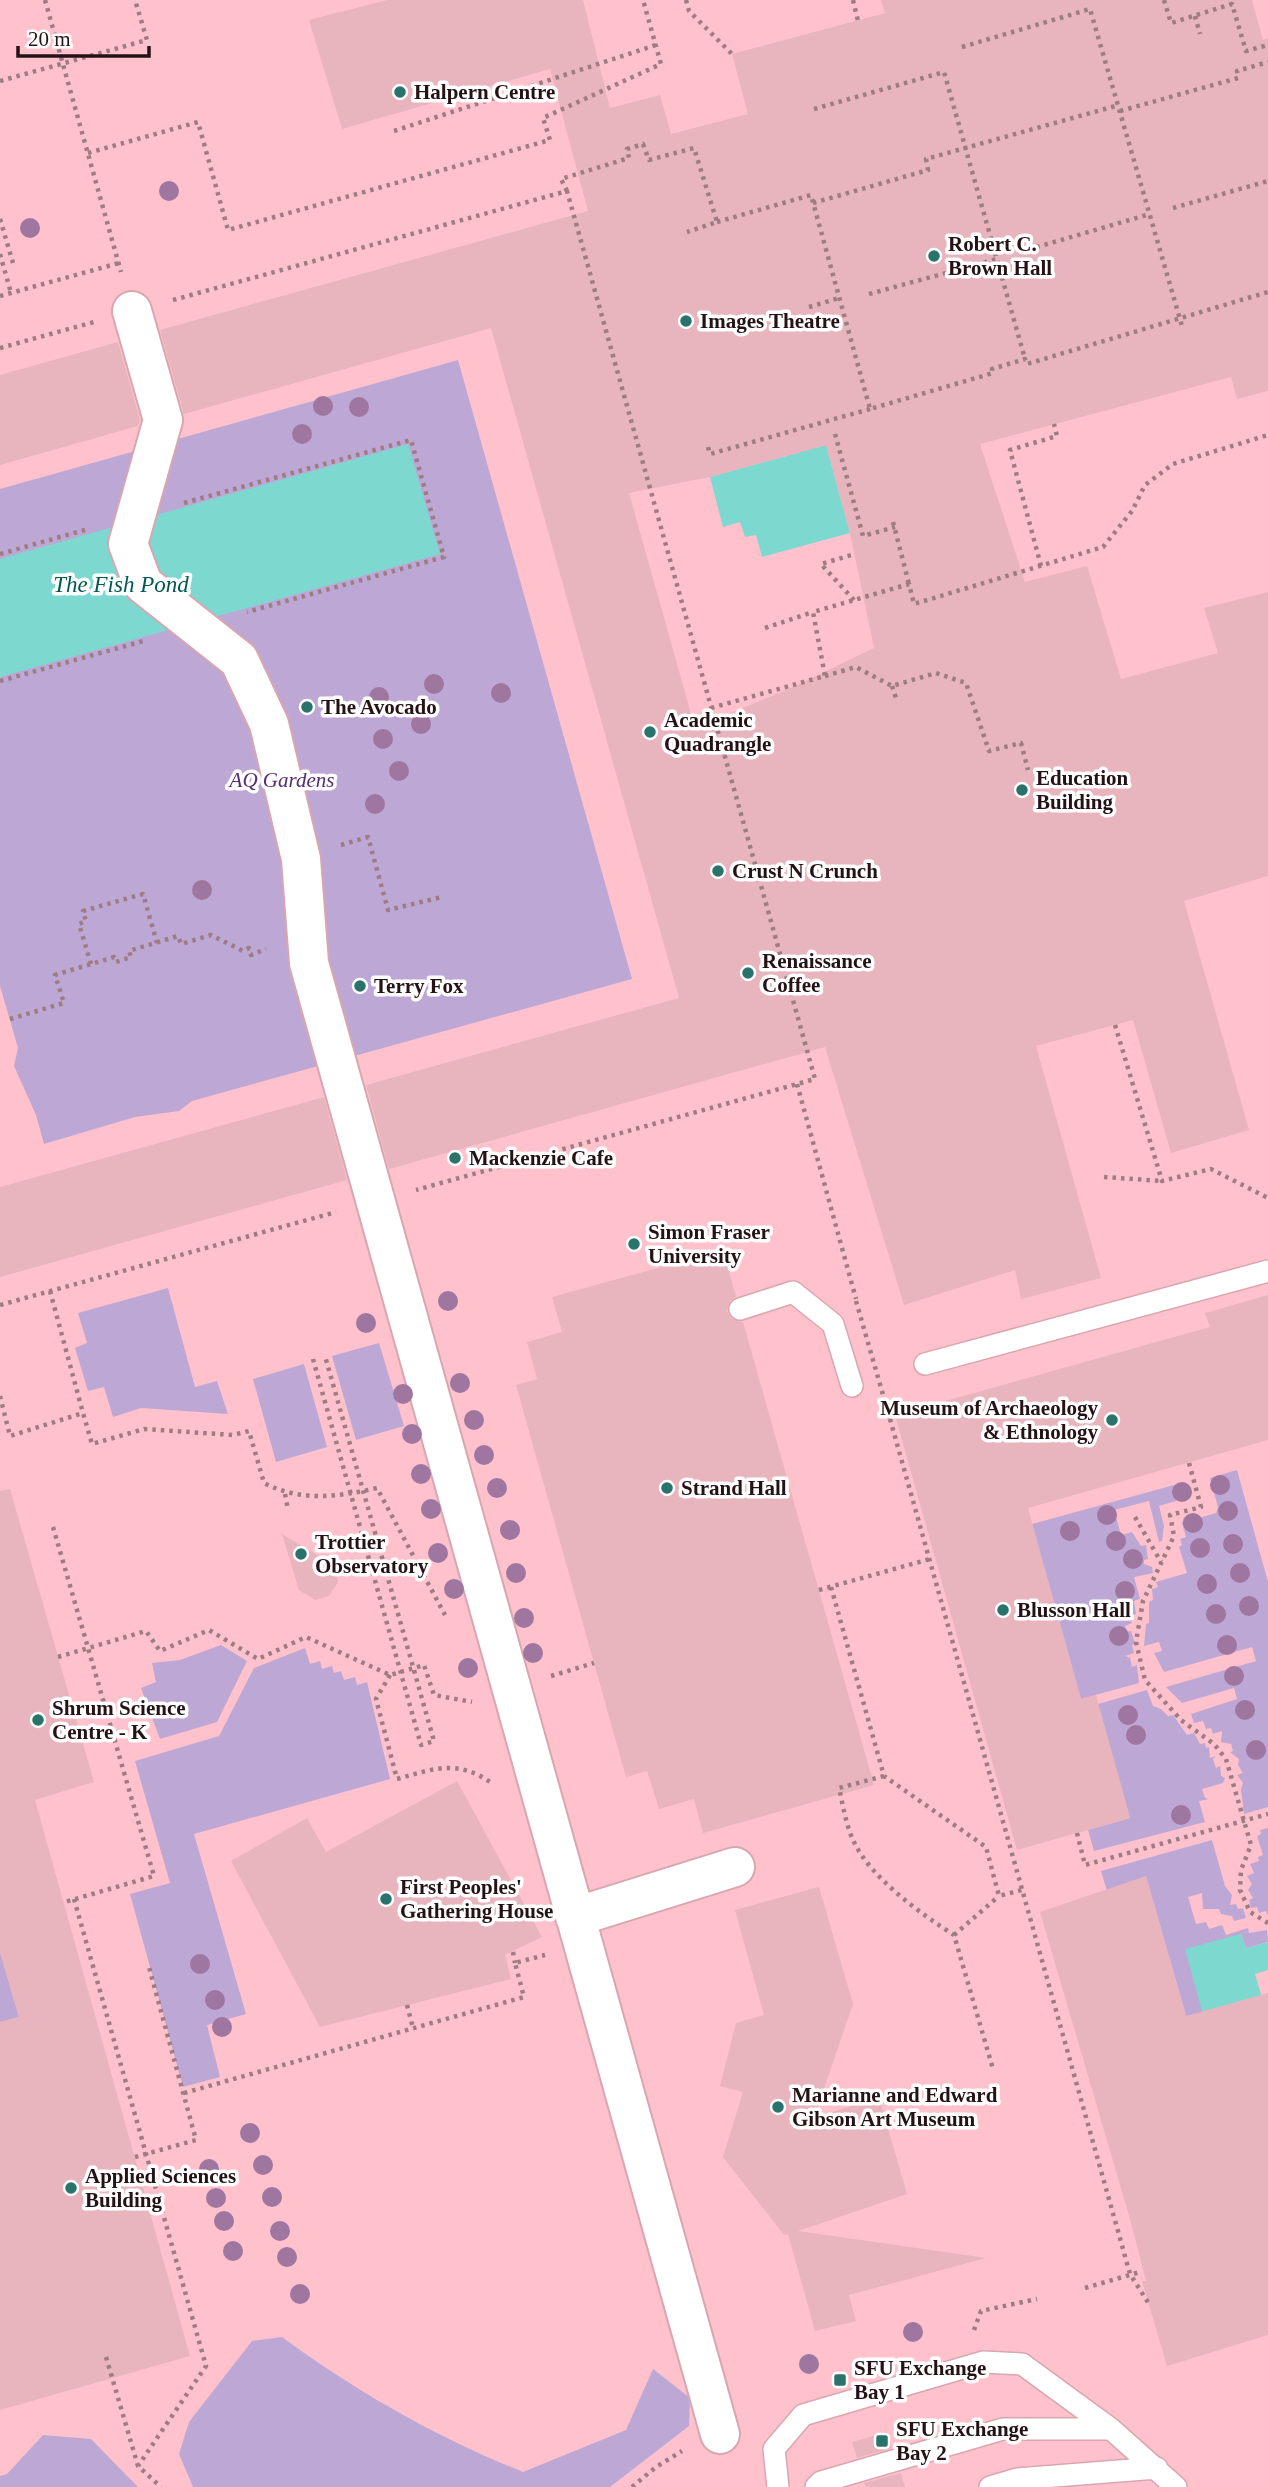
<svg xmlns="http://www.w3.org/2000/svg" width="1268" height="2487" viewBox="0 0 1268 2487" font-family="Georgia,serif">
<rect width="100%" height="100%" fill="#fbd0d7"/>
<path fill="#ffc2cd" d="M0,0H1268V2487H0Z"/>
<path fill="#bda7d5" d="M458,360L632,979L192,1101L179,1111L135,1117L44,1144L36,1115L14,1066L18,1048L0,986V489Z
M168,1288L195,1387L217,1381L228,1414L141,1408L113,1417L104,1387L88,1391L75,1348L87,1343L78,1313Z
M379,1343L404,1426L356,1440L332,1356Z
M304,1364L327,1447L276,1462L253,1379Z
M1237,1470L1268,1582V1807L1244,1814L1241,1789L1243,1783L1237,1775L1243,1773L1238,1765L1239,1759L1230,1752L1233,1751L1231,1744L1221,1742L1222,1731L1213,1734L1211,1728L1206,1729L1203,1721L1194,1723L1191,1714L1237,1699L1234,1688L1182,1703L1166,1687L1256,1661L1252,1647L1164,1672L1154,1653L1162,1651L1159,1642L1144,1646L1146,1624L1149,1623V1602L1153,1600L1152,1589L1158,1587L1156,1582L1187,1573L1179,1547L1182,1545L1180,1539L1186,1537L1182,1523L1184,1517L1194,1515L1196,1519L1216,1513L1218,1507L1210,1478Z
M1185,1482L1189,1497L1159,1506L1164,1526L1162,1541L1159,1542L1149,1501L1114,1510L1121,1535L1132,1532L1141,1546L1146,1545L1148,1559L1144,1560V1564L1152,1567L1153,1573L1134,1577L1140,1599L1134,1601L1136,1614L1130,1616L1132,1623L1125,1626L1127,1632L1131,1631L1135,1644L1132,1645L1134,1653L1125,1656L1130,1658L1132,1667L1137,1665L1139,1683L1081,1699L1032,1524Z
M221,1645L247,1661L217,1722L160,1739L141,1688L156,1682L152,1663L180,1660Z
M305,1648L310,1664L320,1661L322,1669L332,1666L334,1673L341,1671L344,1680L355,1677L357,1685L367,1682L390,1779L194,1834L246,2014L207,2025L220,2077L183,2087L130,1894L170,1883L135,1761L219,1736L254,1668Z
M1147,1690L1153,1706L1161,1709L1168,1716L1173,1715L1187,1735L1194,1733L1200,1744L1205,1743L1206,1748L1209,1747L1210,1758L1216,1756L1213,1759L1216,1768L1220,1766L1221,1776L1225,1778L1223,1783L1202,1789L1205,1798L1209,1799L1199,1801L1205,1822L1094,1851L1088,1830L1130,1818L1098,1704Z
M1268,1828V1916L1266,1911L1259,1913L1257,1907L1251,1908L1249,1900L1253,1898L1248,1890L1252,1884L1247,1876L1254,1873L1250,1864L1259,1861L1258,1857L1263,1855L1257,1836L1261,1834L1260,1830Z
M1212,1840L1225,1886L1232,1895L1230,1905L1236,1904L1238,1909L1243,1908L1246,1918L1234,1921L1232,1916L1221,1914L1219,1909H1203L1202,1893L1188,1897L1196,1924L1206,1922L1209,1929L1222,1925L1226,1935L1248,1928L1249,1933L1267,1930L1268,1942L1246,1948L1241,1934L1205,2022L1189,2026L1147,1880L1107,1891L1101,1871Z
M0,1952L19,2017L0,2022Z
M282,2337C357,2392 436,2437 523,2472L626,2430L653,2369L690,2398L689,2426L610,2487H193L179,2454L189,2422L252,2341Z
M43,2435L91,2439L138,2487H0V2476L7,2474Z"/>
<path fill="#7dd9cf" d="M408,444L440,554L0,677V559Z
M826,445L850,533L762,557L756,535L745,537L740,522L723,527L710,477Z
M1241,1934L1246,1948L1268,1942V1970L1255,1974L1264,2005L1205,2022L1185,1949Z"/>
<path fill="#e8b4bd" fill-rule="evenodd" d="M387,0H583L610,108L660,95L671,134L748,114L732,54L885,13L881,0H1252L1263,40L1268,38V391L1237,399L1231,377L980,444L1025,582L1087,566L1121,679L1218,653L1204,608L1268,592V876L1184,901L1249,1130L1171,1153L1133,1020L1036,1046L1101,1278L1021,1299L1015,1270L904,1305L825,1047L389,1169L366,1085L679,998L491,328L184,414L160,330L588,211L550,69L342,129L309,20ZM826,445L850,533L874,648L793,687L695,728L629,493L710,477Z
M118,342L140,420L138,426L0,465V375Z
M324,1097L347,1180L0,1277V1187Z
M723,1250L736,1296L730,1301L727,1312L732,1319L743,1322L874,1785L703,1833L694,1799L659,1809L647,1771L626,1777L516,1385L537,1379L527,1342L562,1332L552,1297Z
M1268,1295V1440L1028,1508L1081,1699L1096,1695L1130,1818L1017,1850L895,1415L1210,1327L1205,1313Z
M10,1489L94,1782L35,1800L190,2356L0,2410V2022L19,2017L0,1952V1491Z
M282,1534L336,1566L338,1582L329,1596L315,1600L299,1590Z
M457,1781L542,1937L505,1955L511,1979L320,2027L231,1861L307,1818L326,1852Z
M1146,1876L1186,2016L1268,1993V2335L1167,2366L1142,2281H1146L1130,2219L1040,1912Z
M819,1887L853,2004L814,2118L879,2097L907,2194L798,2231L986,2258L849,2295L856,2321L815,2331L788,2234L784,2235L723,2157L743,2092L720,2086L736,2023L764,2015L735,1910Z
M887,2432L892,2448L857,2458L852,2442Z
M901,2473L905,2487H866L864,2483Z"/>
<g fill="none" stroke-linecap="round" stroke-linejoin="round">
<g stroke="#d9a6af" stroke-width="24">
<path id="lane" d="M740,1309L793,1292L833,1324L852,1386
M925,1364L1268,1271
M778,2487L774,2449L803,2415L983,2362L1022,2364L1111,2429L1176,2487
M816,2487L821,2482L1003,2429H1111
M990,2487L1017,2479L1157,2468"/>
</g>
<g stroke="#d9a6af" stroke-width="42">
<path id="street" d="M132,311L163,420L128,544L143,584L239,660L269,724L301,859L309,963L720,2434
M575,1917L735,1867"/>
</g>
<path stroke="#9d7d83" stroke-width="4.5" stroke-dasharray="3.5 5" stroke-linecap="butt" d="M45,0L121,272
M686,0L689,11L732,54
M853,0L858,21
M1164,0L1171,23L1232,4L1246,51L1268,45
M1195,16L1200,34
M962,47L1090,9L1182,326
M0,81L147,40L135,0
M814,109L944,72L1025,359
M1120,111L1238,78L1237,71L1268,62
M394,131L656,45
M88,153L198,122L228,230L550,140L543,118L661,64L643,0
M567,191L561,179L629,158L627,149L643,144L649,160L694,148L717,222L687,232
M813,203L928,170L926,159L1119,105
M1173,208L1268,181
M0,219L13,263
M717,222L811,195L870,409L993,373L992,369L1025,359L1027,364L1268,292
M1020,252L1150,214
M0,254L11,293
M869,294L997,259
M0,296L119,263
M173,300L567,191L815,1079L416,1190
M809,307L839,298
M0,348L94,322
M835,434L863,536L895,527
M708,447L710,454L870,409
M184,503L411,440L444,557L247,612
M893,522L909,584
M0,554L88,529
M1041,566L1010,450L1057,436L1054,424
M854,600L821,564L855,554
M765,628L813,612
M825,676L856,667L892,686L936,673L966,683L989,751L1021,743L1028,770
M0,681L147,640
M892,686L897,701
M711,708L825,676L813,612L909,584L914,604L1103,547L1132,511L1145,485L1173,464L1268,435
M341,845L368,837L388,910L442,897
M91,964L79,924L86,921L83,911L143,894L157,943
M10,1019L64,1003L55,975L114,957L116,962L131,957L129,951L178,936L181,944L211,935L243,951L249,948L251,955L266,949
M1115,1025L1162,1181L1211,1169L1268,1198
M797,1084L856,1299
M1104,1177L1162,1181
M50,1291L83,1413
M0,1305L336,1212
M313,1359L421,1745L434,1741L325,1356
M0,1396L10,1436L83,1413L92,1444L144,1429L233,1435L249,1431L264,1483C301,1502 338,1497 377,1488L445,1615
M890,1419L1130,2274L1149,2304
M1189,1463L1201,1507L1170,1515L1174,1536L1143,1601L1136,1642L1145,1680L1181,1720L1214,1744L1226,1759L1251,1845L1241,1870L1240,1890L1250,1912L1268,1923
M285,1494L288,1510
M1135,1517L1161,1562
M53,1527L154,1876L65,1902
M831,1587L884,1776L986,1847L999,1896L1022,1890
M819,1590L930,1559
M58,1657L146,1631L160,1651L209,1630L258,1659L306,1637L390,1675L424,1665L434,1695L472,1702
M390,1675L376,1699L397,1779C436,1768 458,1759 493,1784
M551,1676L594,1663
M884,1776L839,1788C843,1805 846,1826 854,1842C871,1878 921,1914 954,1935L993,2069
M1077,1833L1085,1865L1268,1814
M74,1899L206,2366L138,2466
M954,1935L999,1896
M513,1952L515,1963
M407,2005L413,2028
M184,2093L524,1997L515,1963L545,1955
M135,2157L196,2140L149,1967
M1085,2288L1140,2272
M974,2330L981,2311L1037,2299
M106,2357L138,2466L161,2487
M632,2487L656,2467L682,2451"/>
<use href="#lane" stroke="#fff" stroke-width="21"/>
<use href="#street" stroke="#fff" stroke-width="38"/>
<path stroke="#9d7d83" stroke-width="4.5" stroke-dasharray="3.5 5" stroke-linecap="butt" d="M856,1301L890,1419"/>
</g>
<g fill="#9f76a0">
<circle cx="169" cy="191" r="10"/>
<circle cx="30" cy="228" r="10"/>
<circle cx="323" cy="406" r="10"/>
<circle cx="359" cy="407" r="10"/>
<circle cx="302" cy="434" r="10"/>
<circle cx="434" cy="684" r="10"/>
<circle cx="501" cy="693" r="10"/>
<circle cx="379" cy="697" r="10"/>
<circle cx="421" cy="724" r="10"/>
<circle cx="383" cy="739" r="10"/>
<circle cx="399" cy="771" r="10"/>
<circle cx="375" cy="804" r="10"/>
<circle cx="202" cy="890" r="10"/>
<circle cx="448" cy="1301" r="10"/>
<circle cx="366" cy="1323" r="10"/>
<circle cx="460" cy="1383" r="10"/>
<circle cx="403" cy="1394" r="10"/>
<circle cx="474" cy="1420" r="10"/>
<circle cx="412" cy="1434" r="10"/>
<circle cx="484" cy="1455" r="10"/>
<circle cx="421" cy="1474" r="10"/>
<circle cx="1220" cy="1485" r="10"/>
<circle cx="497" cy="1488" r="10"/>
<circle cx="1182" cy="1492" r="10"/>
<circle cx="431" cy="1509" r="10"/>
<circle cx="1228" cy="1511" r="10"/>
<circle cx="1107" cy="1515" r="10"/>
<circle cx="1193" cy="1523" r="10"/>
<circle cx="510" cy="1530" r="10"/>
<circle cx="1070" cy="1531" r="10"/>
<circle cx="1116" cy="1541" r="10"/>
<circle cx="1233" cy="1544" r="10"/>
<circle cx="1200" cy="1548" r="10"/>
<circle cx="438" cy="1553" r="10"/>
<circle cx="1133" cy="1559" r="10"/>
<circle cx="516" cy="1573" r="10"/>
<circle cx="1240" cy="1573" r="10"/>
<circle cx="1207" cy="1584" r="10"/>
<circle cx="454" cy="1589" r="10"/>
<circle cx="1125" cy="1591" r="10"/>
<circle cx="1249" cy="1606" r="10"/>
<circle cx="1216" cy="1614" r="10"/>
<circle cx="524" cy="1618" r="10"/>
<circle cx="1119" cy="1636" r="10"/>
<circle cx="1227" cy="1645" r="10"/>
<circle cx="533" cy="1653" r="10"/>
<circle cx="468" cy="1668" r="10"/>
<circle cx="1234" cy="1676" r="10"/>
<circle cx="1245" cy="1710" r="10"/>
<circle cx="1128" cy="1715" r="10"/>
<circle cx="1136" cy="1735" r="10"/>
<circle cx="1256" cy="1750" r="10"/>
<circle cx="1181" cy="1815" r="10"/>
<circle cx="200" cy="1964" r="10"/>
<circle cx="215" cy="2000" r="10"/>
<circle cx="222" cy="2027" r="10"/>
<circle cx="250" cy="2133" r="10"/>
<circle cx="263" cy="2165" r="10"/>
<circle cx="209" cy="2169" r="10"/>
<circle cx="272" cy="2197" r="10"/>
<circle cx="216" cy="2198" r="10"/>
<circle cx="224" cy="2221" r="10"/>
<circle cx="280" cy="2231" r="10"/>
<circle cx="233" cy="2251" r="10"/>
<circle cx="287" cy="2257" r="10"/>
<circle cx="300" cy="2294" r="10"/>
<circle cx="913" cy="2332" r="10"/>
<circle cx="809" cy="2364" r="10"/>
</g>
<g fill="#2a726c" stroke="#fefefe" stroke-width="2.5">
<circle cx="400" cy="92" r="7"/>
<circle cx="934" cy="256" r="7"/>
<circle cx="686" cy="321" r="7"/>
<circle cx="307" cy="707" r="7"/>
<circle cx="650" cy="732" r="7"/>
<circle cx="1022" cy="790" r="7"/>
<circle cx="718" cy="871" r="7"/>
<circle cx="748" cy="973" r="7"/>
<circle cx="360" cy="986" r="7"/>
<circle cx="455" cy="1158" r="7"/>
<circle cx="634" cy="1244" r="7"/>
<circle cx="1112" cy="1420" r="7"/>
<circle cx="667" cy="1488" r="7"/>
<circle cx="301" cy="1554" r="7"/>
<circle cx="1003" cy="1610" r="7"/>
<circle cx="38" cy="1720" r="7"/>
<circle cx="386" cy="1899" r="7"/>
<circle cx="778" cy="2107" r="7"/>
<circle cx="71" cy="2188" r="7"/>
<rect x="833" y="2373" width="14" height="14" rx="3.5"/>
<rect x="875" y="2434" width="14" height="14" rx="3.5"/>
</g>
<g text-anchor="middle" stroke-width="7" stroke-linejoin="round" paint-order="stroke">
<g font-size="21" font-weight="bold" fill="#241216" stroke="#fefefe" text-anchor="start">
<text x="414" y="99">Halpern Centre</text>
<text x="948" y="251">Robert C.<tspan x="948" dy="24">Brown Hall</tspan></text>
<text x="700" y="328">Images Theatre</text>
<text x="321" y="714">The Avocado</text>
<text x="664" y="727">Academic<tspan x="664" dy="24">Quadrangle</tspan></text>
<text x="1036" y="785">Education<tspan x="1036" dy="24">Building</tspan></text>
<text x="732" y="878">Crust N Crunch</text>
<text x="762" y="968">Renaissance<tspan x="762" dy="24">Coffee</tspan></text>
<text x="374" y="993">Terry Fox</text>
<text x="469" y="1165">Mackenzie Cafe</text>
<text x="648" y="1239">Simon Fraser<tspan x="648" dy="24">University</tspan></text>
<text x="1098" y="1415" text-anchor="end">Museum of Archaeology<tspan x="1098" dy="24">&amp; Ethnology</tspan></text>
<text x="681" y="1495">Strand Hall</text>
<text x="315" y="1549">Trottier<tspan x="315" dy="24">Observatory</tspan></text>
<text x="1017" y="1617">Blusson Hall</text>
<text x="52" y="1715">Shrum Science<tspan x="52" dy="24">Centre - K</tspan></text>
<text x="400" y="1894">First Peoples'<tspan x="400" dy="24">Gathering House</tspan></text>
<text x="792" y="2102">Marianne and Edward<tspan x="792" dy="24">Gibson Art Museum</tspan></text>
<text x="85" y="2183">Applied Sciences<tspan x="85" dy="24">Building</tspan></text>
<text x="854" y="2375">SFU Exchange<tspan x="854" dy="24">Bay 1</tspan></text>
<text x="896" y="2436">SFU Exchange<tspan x="896" dy="24">Bay 2</tspan></text>
</g>
<g font-size="21" font-style="italic" fill="#532d73" stroke="#fefefe">
<text x="282" y="787">AQ Gardens</text>
</g>
<g font-size="23" font-style="italic" fill="#015751" stroke="#fefefe">
<text x="121" y="592">The Fish Pond</text>
</g>
</g>
<path d="M18 46v10h131v-10" fill="none" stroke="#241216" stroke-width="3.5"/>
<text x="28" y="46" font-size="21" fill="#241216" stroke="#fefefe" stroke-width="5" paint-order="stroke">20 m</text>
</svg>
